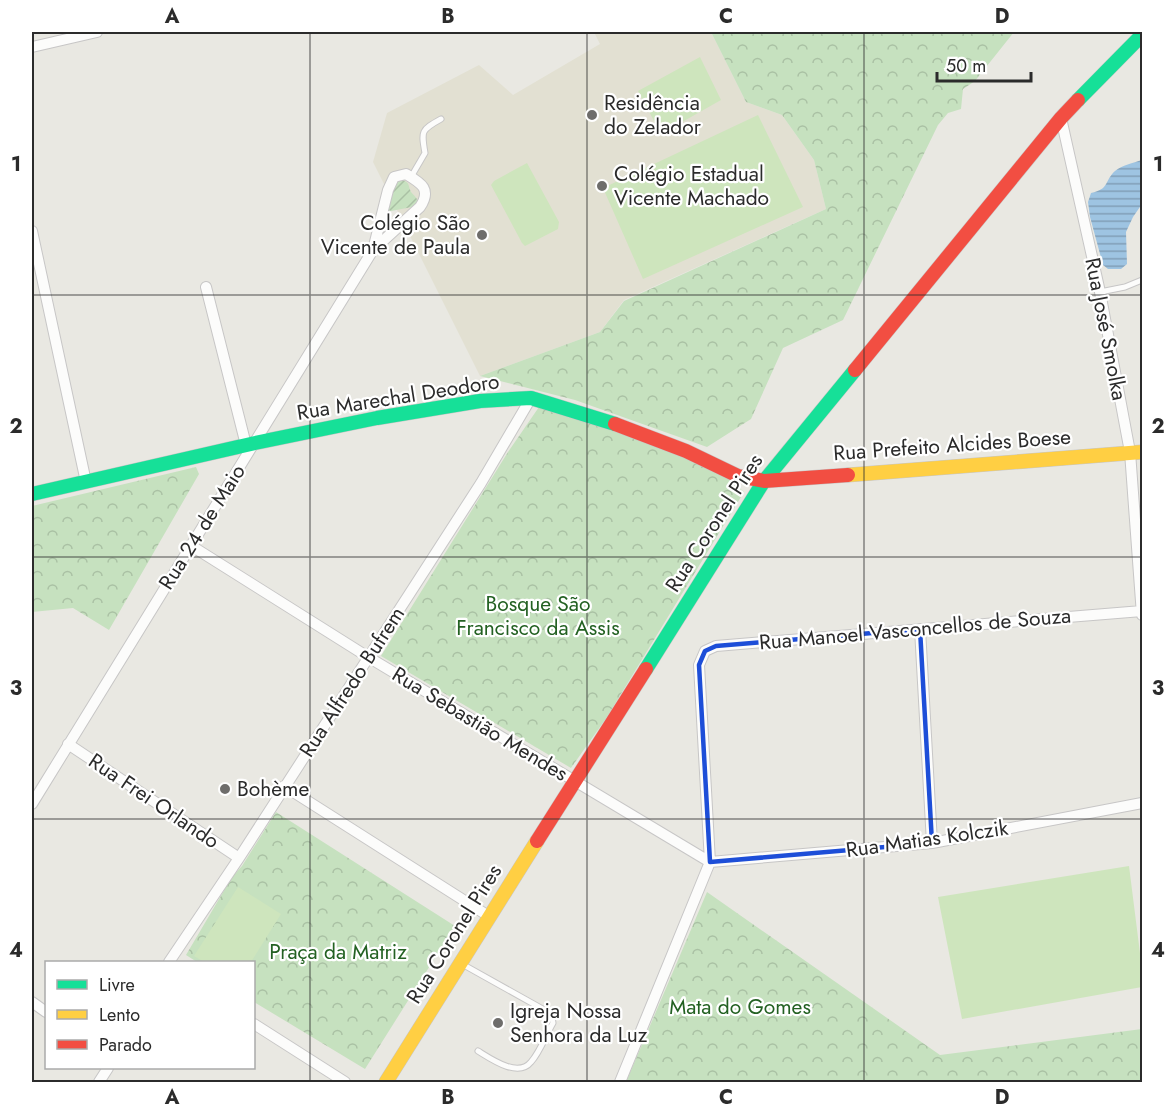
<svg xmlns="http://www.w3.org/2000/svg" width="1174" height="1114" viewBox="0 0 1174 1114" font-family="Jost,sans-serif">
<defs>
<pattern id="forest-crowns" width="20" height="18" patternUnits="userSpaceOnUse" patternTransform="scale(1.5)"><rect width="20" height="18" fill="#c6e1bf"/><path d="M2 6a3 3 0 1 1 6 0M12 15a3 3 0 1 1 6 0" fill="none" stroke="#aac1a4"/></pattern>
<pattern id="garden-furrows" width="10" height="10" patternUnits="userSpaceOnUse" patternTransform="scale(1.5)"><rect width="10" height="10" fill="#c6e1bf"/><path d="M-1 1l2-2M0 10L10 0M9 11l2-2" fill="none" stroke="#aac1a4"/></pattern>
<pattern id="water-rules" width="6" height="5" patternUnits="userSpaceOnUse" patternTransform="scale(1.5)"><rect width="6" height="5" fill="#9ec4e2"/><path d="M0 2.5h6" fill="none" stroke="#819fb7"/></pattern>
</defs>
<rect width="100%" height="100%" fill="#e9e8e2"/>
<path fill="#e2e0d2" d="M594,32H711L746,102L782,115L814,160L826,209L624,300L600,332L480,376L373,162L387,113L479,65L513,95L600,44Z"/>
<path fill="url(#forest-crowns)" d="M711,32H1014L975,81L963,89L961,109L948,113L938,125L843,320L783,348L751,419L707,447L575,400L480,376L600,332L624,301L826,209L814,160L782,115L746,102Z
M539,407C600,422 700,449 744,492L607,717L571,768L381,656L508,452Z
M196,467L199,474L109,630L73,608L32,612V506Z
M276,812L455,926L365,1069L254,1002V962H197L186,955L232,877L242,866Z
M707,892L940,1055L1142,1029V1082H626Z"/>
<path fill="url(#garden-furrows)" d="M402,180C410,182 408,186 411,192C414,196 417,197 418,202L412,207L391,211L388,210L394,182Z"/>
<path fill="#cee5bd" d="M700,57L721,100L661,134L638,91Z
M758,115L803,207L643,279L603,188Z
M527,163L559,222L558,229L525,246L522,243L491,185L494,181Z
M1129,866L1142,969V987L962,1019L938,897Z
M238,887L281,914L251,962H204L194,956Z"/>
<path fill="url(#water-rules)" d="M1142,160V204L1133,217L1126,232L1127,264L1121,269H1108L1103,265L1090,217L1088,202L1091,193C1110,189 1104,181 1115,171C1122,165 1133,163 1142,160Z"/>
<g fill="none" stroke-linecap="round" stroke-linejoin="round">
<g stroke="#c7c6c6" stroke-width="7">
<path id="lane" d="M411,177L425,153C421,131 421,130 441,119
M1100,292L1125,287L1142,280
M462,964L548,1012L552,1017L553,1023C546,1035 540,1052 531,1062C518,1078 491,1059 478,1051"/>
</g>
<g stroke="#c7c6c6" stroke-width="12">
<path id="street" d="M32,47L97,32
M1061,118L1100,292L1130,452L1142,615
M32,231L86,482
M206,287L246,445
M190,545L368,657L710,862L932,843L1142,803
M920,629L932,843
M68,744L239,858
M284,786L490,917
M32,804L373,250L420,207C432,189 421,183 406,174L394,177L388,190L373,250
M169,962L239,858L481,483L531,398
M32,1002L46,1012
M254,1024L345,1082
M99,1082L108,1068
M620,1082L710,862L699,665L705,651L716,646L1142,611"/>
</g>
<g stroke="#c7c6c6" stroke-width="15">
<path id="fast" d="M1078,100L1142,35
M32,494L255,443L377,418L480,401L531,398L615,424
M646,669L764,481L855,370"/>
</g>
<g stroke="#c7c6c6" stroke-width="15">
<path id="slow" d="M848,475L1142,452
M386,1082L537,841"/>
</g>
<g stroke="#c7c6c6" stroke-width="15">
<path id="jam" d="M855,370L1061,118L1078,100
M615,424L686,451L738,476L764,481L848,475
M537,841L646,669"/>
</g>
<use href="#lane" stroke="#fcfcfb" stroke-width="5"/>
<use href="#street" stroke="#fcfcfb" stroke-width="10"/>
<use href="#fast" stroke="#16e098" stroke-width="14"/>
<use href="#slow" stroke="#ffcf43" stroke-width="14"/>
<use href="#jam" stroke="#f24e42" stroke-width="14"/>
</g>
<path fill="none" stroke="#1d4ed8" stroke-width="4.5" stroke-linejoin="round" d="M920,629L932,843L710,862L699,665L705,651L716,646Z"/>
<path fill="none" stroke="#2b2b2b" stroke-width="1.5" stroke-opacity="0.55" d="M310,32V1082M587,32V1082M864,32V1082M32,295H1142M32,557H1142M32,819H1142"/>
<g fill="#6e6d6b" stroke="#fff" stroke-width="2">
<circle cx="592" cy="115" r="6"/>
<circle cx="602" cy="186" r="6"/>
<circle cx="482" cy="235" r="6"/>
<circle cx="225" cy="789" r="6"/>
<circle cx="498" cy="1023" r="6"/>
</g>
<g text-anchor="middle" stroke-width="4.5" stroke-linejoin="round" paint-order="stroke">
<g font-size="21" fill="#2b2b2b" stroke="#fff" text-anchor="start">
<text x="604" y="110">Residência<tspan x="604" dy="24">do Zelador</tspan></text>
<text x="614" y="181">Colégio Estadual<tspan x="614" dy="24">Vicente Machado</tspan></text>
<text x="470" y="230" text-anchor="end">Colégio São<tspan x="470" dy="24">Vicente de Paula</tspan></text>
<text x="237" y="796">Bohème</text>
<text x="510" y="1018">Igreja Nossa<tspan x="510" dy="24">Senhora da Luz</tspan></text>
</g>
<g font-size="21" fill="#2b2b2b" stroke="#fff">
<text transform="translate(1106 329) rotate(79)" y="7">Rua José Smolka</text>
<text transform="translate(398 397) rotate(-9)" y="7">Rua Marechal Deodoro</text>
<text transform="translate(952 445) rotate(-4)" y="7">Rua Prefeito Alcides Boese</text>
<text transform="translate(714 523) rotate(-57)" y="7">Rua Coronel Pires</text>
<text transform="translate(202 527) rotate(-58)" y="7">Rua 24 de Maio</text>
<text transform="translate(915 629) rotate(-5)" y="7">Rua Manoel Vasconcellos de Souza</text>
<text transform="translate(352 682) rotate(-57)" y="7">Rua Alfredo Bufrem</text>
<text transform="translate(480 724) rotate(31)" y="7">Rua Sebastião Mendes</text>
<text transform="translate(154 801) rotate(34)" y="7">Rua Frei Orlando</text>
<text transform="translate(927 839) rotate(-8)" y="7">Rua Matias Kolczik</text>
<text transform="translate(454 934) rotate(-58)" y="7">Rua Coronel Pires</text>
</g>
<g font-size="21" fill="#236122" stroke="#fff">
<text x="538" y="611">Bosque São<tspan x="538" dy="24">Francisco da Assis</tspan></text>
<text x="338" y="959">Praça da Matriz</text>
<text x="740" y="1014">Mata do Gomes</text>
</g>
</g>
<rect width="1174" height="1114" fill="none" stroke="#ffffff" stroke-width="66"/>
<rect x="45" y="961" width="210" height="108" fill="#ffffff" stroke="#aaaaaa" stroke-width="1.5"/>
<rect x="57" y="980" width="30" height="9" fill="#16e098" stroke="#aaaaaa" stroke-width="1.5"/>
<text x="99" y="991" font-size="18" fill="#2b2b2b">Livre</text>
<rect x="57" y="1010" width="30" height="9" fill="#ffcf43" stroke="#aaaaaa" stroke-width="1.5"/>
<text x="99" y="1021" font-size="18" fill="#2b2b2b">Lento</text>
<rect x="57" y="1040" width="30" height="9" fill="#f24e42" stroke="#aaaaaa" stroke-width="1.5"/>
<text x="99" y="1051" font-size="18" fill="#2b2b2b">Parado</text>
<path d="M937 72v9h94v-9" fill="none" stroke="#2b2b2b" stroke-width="3"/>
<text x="946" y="72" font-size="18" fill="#2b2b2b" stroke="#ffffff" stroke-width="4.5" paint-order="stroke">50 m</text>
<rect x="33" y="33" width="1108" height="1048" fill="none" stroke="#2b2b2b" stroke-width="2"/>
<g font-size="20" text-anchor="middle" font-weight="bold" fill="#2b2b2b">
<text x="172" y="23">A</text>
<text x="448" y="23">B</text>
<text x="726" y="23">C</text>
<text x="1002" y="23">D</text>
<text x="16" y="171">1</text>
<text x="1158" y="171">1</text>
<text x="16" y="433">2</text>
<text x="1158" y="433">2</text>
<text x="16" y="695">3</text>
<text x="1158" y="695">3</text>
<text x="16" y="957">4</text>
<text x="1158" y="957">4</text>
<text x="172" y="1104">A</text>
<text x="448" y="1104">B</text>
<text x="726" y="1104">C</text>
<text x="1002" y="1104">D</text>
</g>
</svg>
